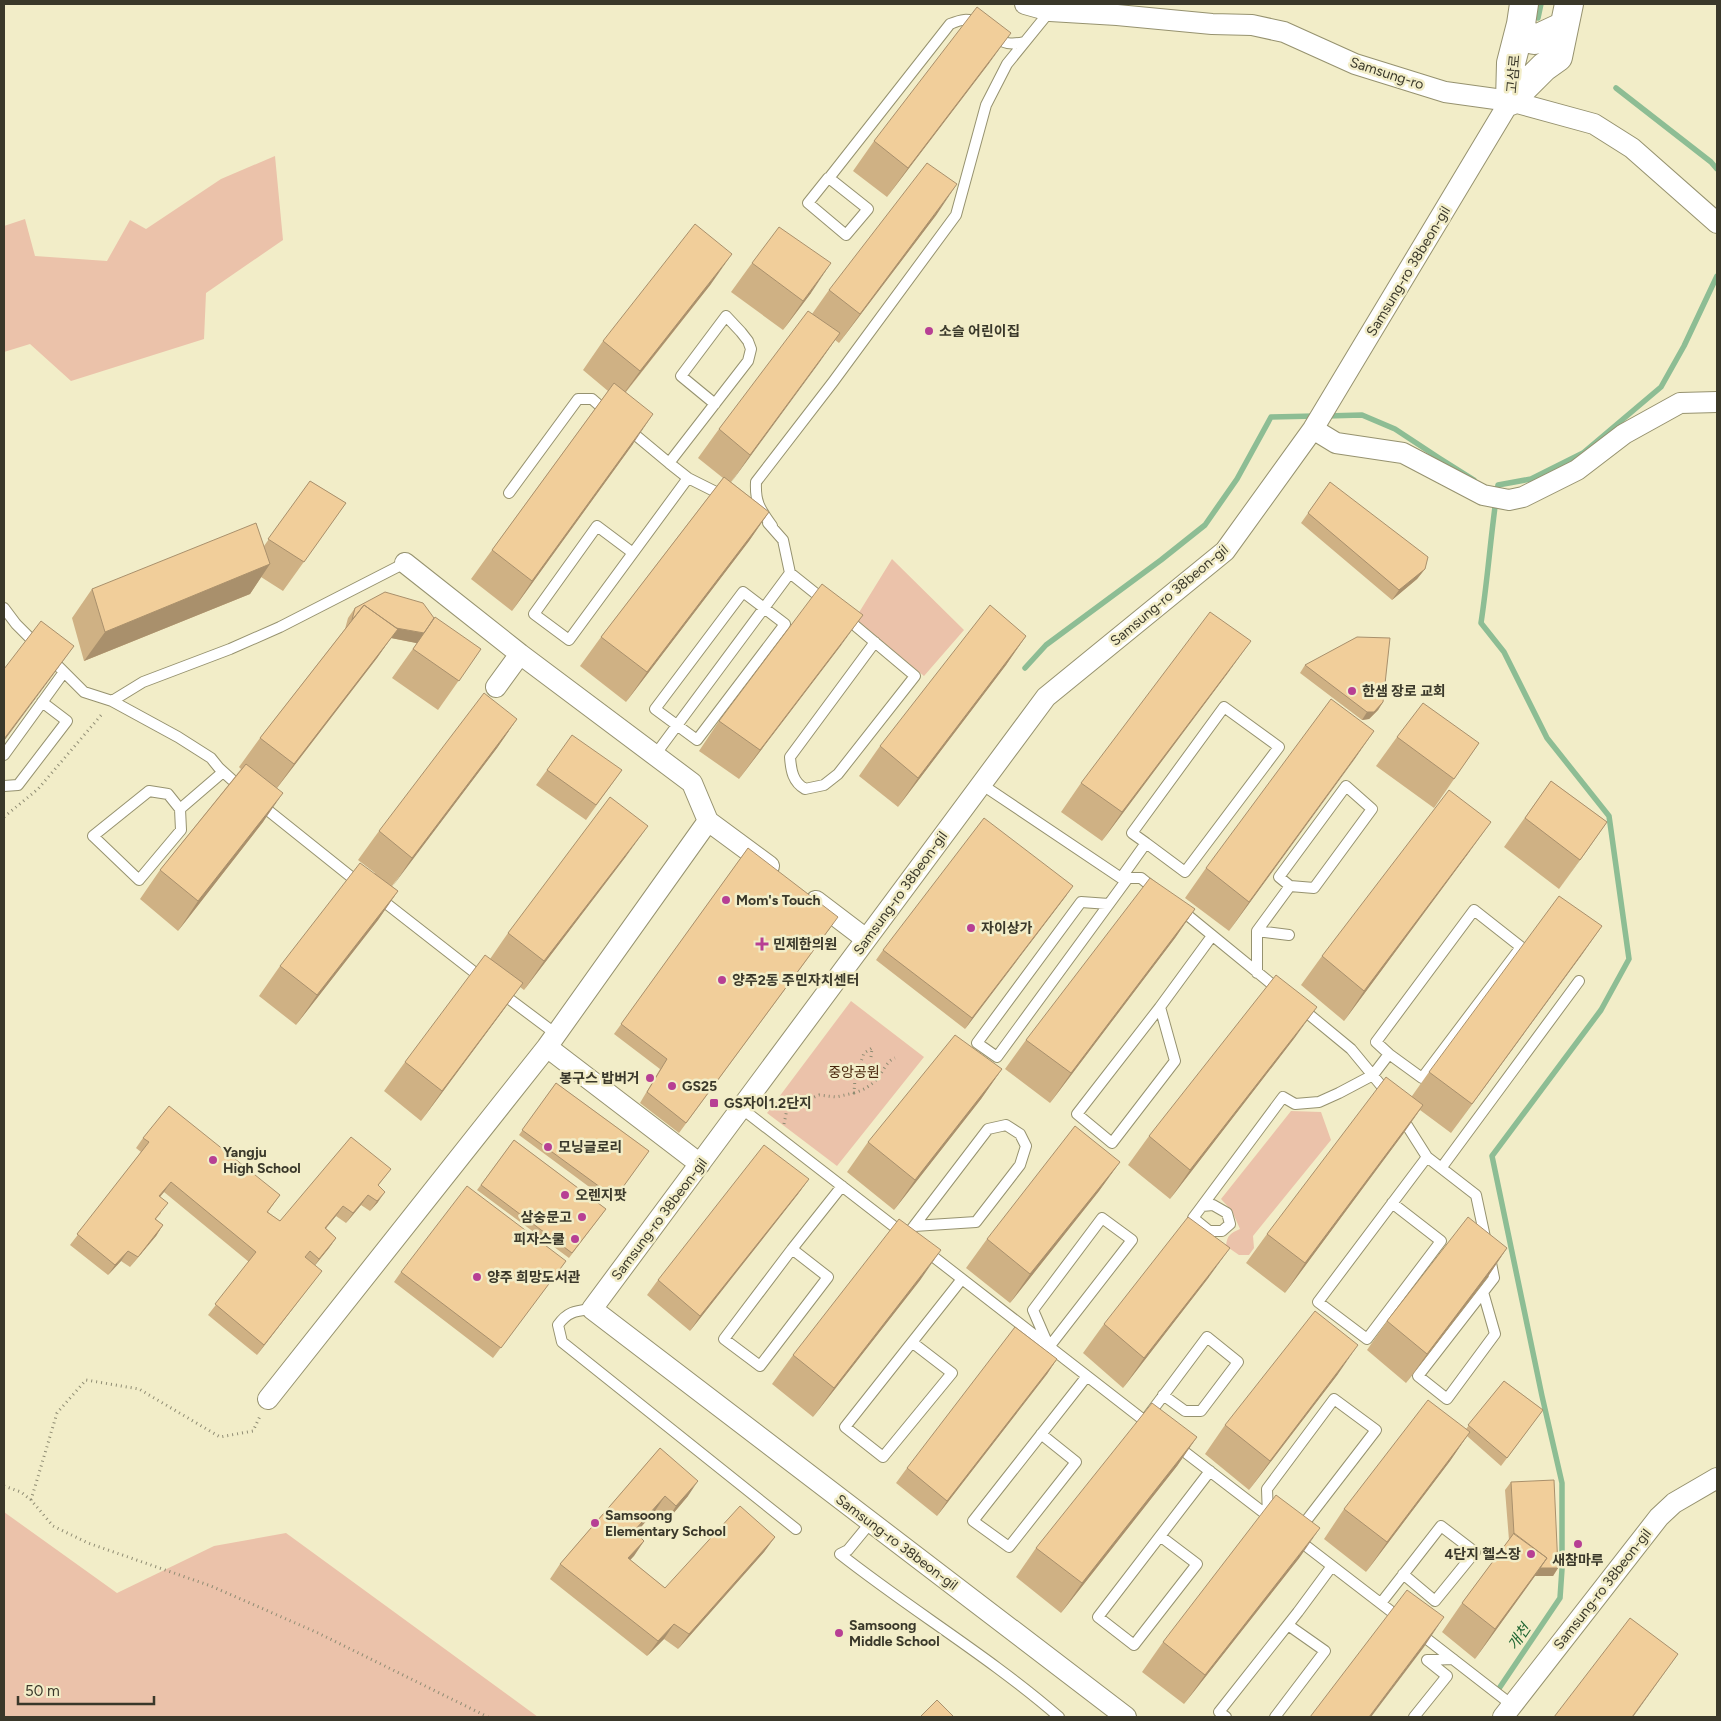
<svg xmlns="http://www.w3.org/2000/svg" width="1721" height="1721" viewBox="0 0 1721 1721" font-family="Figtree,'Noto Sans KR',sans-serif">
<rect width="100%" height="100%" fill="#f2edc8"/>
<path fill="#ebc2aa" d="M275,156L283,240L206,293L204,339L71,381L30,344L4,352V226L25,219L35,256L107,261L130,220L146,229L221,179Z
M892,559L964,630L924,676L855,619Z
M851,1001L924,1057L837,1166L767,1113Z
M1291,1111L1321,1112L1331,1140L1253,1236L1254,1248L1249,1255H1239L1226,1246C1227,1235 1231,1233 1240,1229L1232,1211L1221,1199Z
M4,1512L117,1593L214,1546L286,1533L538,1717H4Z"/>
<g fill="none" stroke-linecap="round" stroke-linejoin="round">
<path stroke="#8dbd94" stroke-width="5.5" d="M1538,18L1541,4
M1616,88L1711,162L1717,169
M1326,416L1362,415L1395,429L1439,458L1474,480
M1025,668L1046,645L1161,560L1205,525L1237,479L1271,417L1316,416
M1498,1690L1560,1598L1562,1569V1483L1542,1396L1492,1156L1601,1010L1629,959L1609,816L1547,738L1504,652L1481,623C1488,577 1491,531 1498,485L1531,479L1583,453L1661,387L1684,346L1717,276"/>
<g stroke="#96926f" stroke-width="12">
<path id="lane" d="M993,36C1004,44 1011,45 1024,42
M828,178L808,203L846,235L868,209L829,178L950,24C960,20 969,17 977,24
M715,404L681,376L726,316L741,332L748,341L751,349L748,361L669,463L688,478L724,496
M627,428L669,463
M509,493L578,399H592L608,413
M768,523L783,540L790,573
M772,526C760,509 755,503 756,482L833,382L956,215L986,105L1007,64L1050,11
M633,553L597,526L534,614L569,640L688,478
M743,592L785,624L697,740L655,709Z
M4,608L16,624L37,645
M846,618L915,676L838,774L824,785L805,789C793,782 791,771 790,757L875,642
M49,657L84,692L112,701
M4,755L64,672
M655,755L790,573L825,601
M981,784L1121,878H1141L1157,891
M4,786L18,785L67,721L42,702
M241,788L219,768L211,758L178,737L112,701L143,682L230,649L280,627L405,563
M260,804L360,884
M180,809L168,794L149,791L93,836L139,880L181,830L180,809L223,772
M1121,878L1146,843L1185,872L1279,747L1224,707L1132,833L1146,843
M378,897L483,979
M1109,904L1081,902L977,1043L997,1057L1128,878
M1180,909L1279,990
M1257,931L1290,886L1314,888L1372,809L1346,786L1279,877L1290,886
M1257,973V931L1289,935
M500,992L556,1034
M1160,1007L1077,1114L1112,1143L1175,1061L1160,1007L1212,936
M1300,1007L1351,1049L1389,1095
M741,1108L905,1235
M1401,1116L1427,1157L1476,1195L1486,1242
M1442,1167L1579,981
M1392,1203L1441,1241L1367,1339L1318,1302L1427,1157
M1202,1206L1193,1218L1209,1231H1222L1230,1224L1227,1213L1213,1205L1202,1206L1283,1097L1295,1104L1319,1102L1339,1093L1373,1075L1389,1054L1422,1078L1521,947L1474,910L1376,1042L1389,1054
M1102,1218L1132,1240L1049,1347L1033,1310Z
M906,1236L914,1226L988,1129L1006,1125L1020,1134L1026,1146L1020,1165L976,1222L914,1226
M792,1249L724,1339L760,1366L828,1277L792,1249L842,1186
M926,1251L1150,1425
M1483,1292L1495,1334L1447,1399L1418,1376L1494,1278L1490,1258
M592,1309C576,1311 568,1311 558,1325L562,1342L796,1529
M913,1343L952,1373L883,1457L845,1427L962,1279
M1148,1416L1207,1337L1238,1362L1201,1411H1185L1163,1395
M1041,1434L1076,1462L1009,1547L973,1521L1087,1376
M1177,1446L1272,1519
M1268,1516L1267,1489L1334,1399L1376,1430L1306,1521L1298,1522
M871,1522L848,1550L840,1554C911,1610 990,1657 1059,1717
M1160,1536L1197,1564L1134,1645L1098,1617L1210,1471
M1297,1539L1401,1619
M1381,1603L1441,1526L1475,1552L1435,1601L1403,1574
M1418,1632L1512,1705
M1226,1717L1219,1712L1298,1612L1332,1566
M1275,1717L1325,1651L1288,1625
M1414,1717L1447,1676L1427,1660L1453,1659"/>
</g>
<g stroke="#96926f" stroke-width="22">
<path id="street" d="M1025,4L1050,11L1117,15L1212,24L1252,25L1284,32L1355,64L1445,92L1510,101L1594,124L1632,148L1717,223
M1313,429L1336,443L1403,453L1483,495L1509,500L1523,497L1577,470L1624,434L1680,403L1717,402
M405,563L520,654L692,783L708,821
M496,687L520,654
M816,901L866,939
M547,1047L700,1164
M268,1399L547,1047L708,821L769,866
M1126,1717L592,1309L1046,697L1225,551L1313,429L1510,101
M1503,1717L1659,1517L1674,1503L1717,1478"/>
</g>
<g stroke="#96926f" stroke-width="30">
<path id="secondary" d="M1521,24L1526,38L1534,40L1564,26
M1510,101L1544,67L1558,57L1569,4
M1510,101L1511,63L1521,24L1524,4"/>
</g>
<path stroke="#8f8c73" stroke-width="3" stroke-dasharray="1 4" stroke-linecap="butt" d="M4,817L38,789L103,713
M871,1057L872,1048L864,1053L855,1079L854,1093C863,1090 869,1087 876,1080C883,1073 886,1061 895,1058
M784,1124L787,1109L819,1095L836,1097L854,1093
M4,1486L21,1492L31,1500L53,1526L88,1543L211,1586L318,1633L488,1717
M31,1500L57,1413L86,1380L139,1389L220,1437L253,1431L261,1414"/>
<use href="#lane" stroke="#fff" stroke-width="10"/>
<use href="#street" stroke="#fff" stroke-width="20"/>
<use href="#secondary" stroke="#fff" stroke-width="28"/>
</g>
<path fill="#cfb184" d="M990,62L887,197L853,171L874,141Z
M937,214L839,343L835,340L731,482L769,512L749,541L626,702L580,666L601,637L723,478L698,458L719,429L812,314L829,290Z
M752,263L811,293L783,330L731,292Z
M711,284L626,392L633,444L512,611L471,579L492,550L608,391L583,370L603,341Z
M310,481L346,503L283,591L261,577L250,594L84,661L72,618L92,589L264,546Z
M1330,482L1425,569L1417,579L1392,600L1301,523Z
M355,608L434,619L481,649L438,710L392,678L417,643L391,638L377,658L277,788L263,822L178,931L140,899L160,870L241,769L239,767L260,738L345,629L348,618Z
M1026,636L1006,665L898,807L859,776L880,746Z
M842,644L739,779L699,751L719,721Z
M1305,665L1383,702L1378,710L1369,719L1362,720L1300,673Z
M1230,670L1102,841L1061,812L1081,783Z
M517,719L497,748L392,886L398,891L378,920L296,1025L259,996L280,966L375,873L358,860L379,831Z
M1374,731L1229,931L1185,898L1206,868Z
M1397,737L1479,743L1434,808L1376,766Z
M547,770H622L586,820L536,785Z
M1551,781L1607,822L1559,889L1504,847Z
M748,848L831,927L679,1133L640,1103L660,1069L614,1034Z
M1470,851L1344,1021L1301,985L1322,956Z
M627,855L524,990L520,987L502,1012L421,1121L384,1091L405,1062L490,959L508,933Z
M1066,896L965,1029L876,960L883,950Z
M1195,909L1175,938L1050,1103L1005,1069L1026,1040Z
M1602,926L1451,1133L1420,1110L1403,1134L1285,1293L1246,1263L1267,1234L1412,1096L1429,1072Z
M1296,1036L1170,1199L1128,1165L1149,1136Z
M1002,1069L981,1099L894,1210L847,1172L868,1142Z
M556,1083L649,1151L611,1203L519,1135Z
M143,1138L280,1195L268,1212L280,1221L391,1169L378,1186V1202L370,1211L361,1205L346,1223L336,1216L326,1228L336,1238L329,1248L315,1265L314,1281L257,1355L208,1315L249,1262L164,1192L160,1197L161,1213L156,1219L163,1225L156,1236L130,1267L121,1261L108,1275L70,1245L141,1152L136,1148Z
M514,1140L606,1209L569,1258L477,1190Z
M1120,1162L1099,1191L1010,1303L966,1268L987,1239Z
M809,1179L798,1194L690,1331L647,1295L658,1280Z
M1507,1248L1487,1278L1406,1383L1367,1350L1387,1321Z
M566,1261L493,1358L394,1282L401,1272Z
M1209,1277L1123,1388L1083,1353L1104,1324Z
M921,1279L813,1417L772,1384L793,1355Z
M1057,1359L1047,1374L937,1516L896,1483L907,1468Z
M1338,1374L1249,1490L1205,1454L1225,1425Z
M1504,1381L1543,1410L1501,1466L1467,1436L1450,1461L1366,1572L1324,1539L1344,1509L1466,1429Z
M1197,1437L1177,1466L1061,1613L1016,1577L1036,1548Z
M660,1448L688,1496L666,1522L655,1511L636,1533L644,1541L630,1560L665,1588L775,1537L764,1552L678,1649L664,1639L647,1656L550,1579L560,1564Z
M1511,1482L1558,1568L1553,1576H1535L1475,1659L1442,1632L1462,1603L1509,1540L1505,1490Z
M1300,1557L1184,1704L1142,1672L1163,1642Z"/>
<path fill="#a9906c" d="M1011,33L990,62L887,197L908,168Z
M957,184L937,214L839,343L860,314Z
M732,254L711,284L619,400L640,371Z
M831,263L811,293L783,330L803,301Z
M840,333L819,363L730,484L750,455Z
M653,414L633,444L512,611L532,581Z
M769,512L749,541L626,702L647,672Z
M270,564L250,594L84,661L105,632Z
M1425,569L1417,579L1392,600L1399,590Z
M863,615L842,644L739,779L760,750Z
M352,620L433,635L426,645L391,638L377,658L273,793L294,764Z
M1026,636L1006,665L898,807L918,778Z
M1251,641L1230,670L1102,841L1122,812Z
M74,646L53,675L4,741V739Z
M1383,702L1378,710L1369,719L1362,720L1367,712Z
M517,719L497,748L392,887L412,858Z
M1374,731L1354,760L1229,931L1249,902Z
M283,793L263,822L178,931L198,901Z
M1491,822L1470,851L1344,1021L1364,991Z
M1607,822L1586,852L1559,889Z
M648,826L627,855L524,990L544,961Z
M1073,886L1066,896L965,1029L972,1018Z
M398,891L378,920L296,1025L317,995Z
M1195,909L1175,938L1050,1103L1071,1073Z
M1602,926L1581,956L1451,1133L1472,1104Z
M523,983L502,1012L421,1121L442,1091Z
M1317,1007L1296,1036L1170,1199L1190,1170Z
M1002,1069L981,1099L894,1210L915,1180Z
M1423,1105L1403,1134L1285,1293L1305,1263Z
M1120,1162L1099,1191L1010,1303L1030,1274Z
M809,1179L798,1194L690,1331L700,1316Z
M171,1182L164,1192L152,1206L159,1196Z
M385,1192L378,1202L370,1211L377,1201Z
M368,1195L361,1205L346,1223L353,1213Z
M343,1206L336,1216L318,1238L325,1228Z
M163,1225L156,1236L130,1267L138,1257Z
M336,1238L329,1248L312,1269L319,1259Z
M1230,1248L1209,1277L1123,1388L1144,1358Z
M1507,1248L1487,1278L1406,1383L1427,1354Z
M941,1250L921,1279L813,1417L834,1388Z
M128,1251L121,1261L108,1275L115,1265Z
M322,1271L314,1281L257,1355L264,1345Z
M1358,1345L1338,1374L1249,1490L1270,1461Z
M1057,1359L1047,1374L937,1516L947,1501Z
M1470,1432L1450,1461L1366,1572L1387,1542Z
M1197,1437L1177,1466L1061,1613L1082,1583Z
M698,1481L688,1496L666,1522L676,1506Z
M665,1496L655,1511L624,1546L634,1531Z
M1320,1528L1300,1557L1184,1704L1205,1675Z
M775,1537L764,1552L678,1649L689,1634Z
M644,1541L634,1556L618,1573L628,1558Z
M1516,1568H1558L1553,1576H1535L1475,1659L1495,1629Z
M1444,1617L1424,1647L1371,1717H1369Z
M674,1624L664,1639L647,1656L658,1641Z
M1678,1654L1633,1717H1632Z"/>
<path fill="#f1ce9a" stroke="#a9906c" d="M977,7L1011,33L908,168L874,141Z
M927,163L957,184L860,314L829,290Z
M695,224L732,254L640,371L603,341Z
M779,227L831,263L803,301L752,263Z
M808,311L840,333L750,455L719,429Z
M614,383L653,414L532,581L492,550Z
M724,477L769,512L647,672L601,637Z
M310,481L346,503L304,562L268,539Z
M1330,482L1428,557L1425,569L1399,590L1308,513Z
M256,523L270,564L105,632L92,589Z
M822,584L863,615L760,750L719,721Z
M385,592L423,603L434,618L424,633L396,628L364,605L352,620L355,608Z
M364,605L398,629L294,764L260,738Z
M990,605L1026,636L918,778L880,746Z
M1210,612L1251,641L1122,812L1081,783Z
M435,617L481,649L459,681L413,649Z
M41,621L74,646L4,739V669Z
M1357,637L1390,638L1383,702L1374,712H1367L1305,665Z
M484,693L517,719L412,858L379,831Z
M1331,699L1374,731L1249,902L1206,868Z
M1423,703L1479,743L1454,779L1397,737Z
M572,735L622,770L596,805L547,770Z
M246,764L283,793L198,901L160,870Z
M1551,781L1607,822L1580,860L1525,818Z
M1449,790L1491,822L1364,991L1322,956Z
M610,797L648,826L544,961L508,933Z
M984,818L1073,886L972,1018L883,950Z
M748,848L838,917L686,1123L647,1092L667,1059L621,1024Z
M360,863L398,891L317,995L280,966Z
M1150,878L1195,909L1071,1073L1026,1040Z
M1559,896L1602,926L1472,1104L1429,1072Z
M485,955L523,983L442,1091L405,1062Z
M1276,975L1317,1007L1190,1170L1149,1136Z
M955,1035L1002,1069L915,1180L868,1142Z
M1386,1077L1423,1105L1305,1263L1267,1234Z
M556,1083L649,1151L615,1198L522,1130Z
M169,1106L280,1195L267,1212L280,1221L351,1137L391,1169L378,1185L385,1192L377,1201L368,1195L353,1213L343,1206L325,1228L336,1238L319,1259L310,1251L305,1257L322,1271L264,1345L215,1304L256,1252L171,1182L159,1196L168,1203L155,1219L163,1225L138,1257L128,1251L115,1265L77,1234L149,1142L143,1138Z
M1075,1126L1120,1162L1030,1274L987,1239Z
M514,1140L606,1209L572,1253L481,1185Z
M764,1145L809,1179L700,1316L658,1280Z
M467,1186L566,1261L501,1348L401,1272Z
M1188,1217L1230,1248L1144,1358L1104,1324Z
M1468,1217L1507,1248L1427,1354L1387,1321Z
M899,1219L941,1250L834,1388L793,1355Z
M1315,1311L1358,1345L1270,1461L1225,1425Z
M1015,1327L1057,1359L947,1501L907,1468Z
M1504,1381L1543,1410L1507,1458L1468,1425Z
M1428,1400L1470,1432L1387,1542L1344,1509Z
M1152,1403L1197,1437L1082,1583L1036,1548Z
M660,1448L698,1481L676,1506L665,1496L634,1531L644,1541L628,1558L665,1588L740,1506L775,1537L689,1634L674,1624L658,1641L560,1564Z
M1554,1480L1558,1568H1540L1547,1558L1514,1534L1511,1482Z
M1276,1495L1320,1528L1205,1675L1163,1642Z
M1514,1533L1547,1558L1495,1629L1462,1603Z
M1407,1590L1444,1617L1369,1717H1310Z
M1630,1618L1678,1654L1632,1717H1554Z
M937,1700L954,1717H920Z"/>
<g fill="#b73f94" stroke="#f2edc8" stroke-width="2">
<circle cx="929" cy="331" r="5"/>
<circle cx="1352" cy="691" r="5"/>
<circle cx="726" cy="900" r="5"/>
<circle cx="971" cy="928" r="5"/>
<path d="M759.5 936.5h5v5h5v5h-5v5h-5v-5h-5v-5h5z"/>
<circle cx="722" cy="980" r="5"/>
<circle cx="650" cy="1078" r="5"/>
<circle cx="672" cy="1086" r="5"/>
<rect x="709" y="1098" width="10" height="10" rx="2.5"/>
<circle cx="548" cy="1147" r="5"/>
<circle cx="213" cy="1160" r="5"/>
<circle cx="565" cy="1195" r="5"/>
<circle cx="582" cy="1217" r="5"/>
<circle cx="575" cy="1239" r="5"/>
<circle cx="477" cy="1277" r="5"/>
<circle cx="595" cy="1523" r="5"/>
<circle cx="1578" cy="1544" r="5"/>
<circle cx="1531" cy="1554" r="5"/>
<circle cx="839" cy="1633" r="5"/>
</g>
<g text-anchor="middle" stroke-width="5" stroke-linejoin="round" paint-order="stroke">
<g font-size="14" fill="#3a382a" stroke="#f2edc8">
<text transform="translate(1387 73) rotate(18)" y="5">Samsung-ro</text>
<text transform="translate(1513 74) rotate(-85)" y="5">고삼로</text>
<text transform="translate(1408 271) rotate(-59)" y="5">Samsung-ro 38beon-gil</text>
<text transform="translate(1169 595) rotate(-40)" y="5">Samsung-ro 38beon-gil</text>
<text transform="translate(900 893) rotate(-54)" y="5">Samsung-ro 38beon-gil</text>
<text transform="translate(659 1219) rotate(-53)" y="5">Samsung-ro 38beon-gil</text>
<text transform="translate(897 1542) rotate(37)" y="5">Samsung-ro 38beon-gil</text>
<text transform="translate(1602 1589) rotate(-52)" y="5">Samsung-ro 38beon-gil</text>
</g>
<g font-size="14" font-weight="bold" fill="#3a382a" stroke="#f2edc8" text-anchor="start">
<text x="939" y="336">소슬 어린이집</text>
<text x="1362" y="696">한샘 장로 교회</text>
<text x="736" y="905">Mom's Touch</text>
<text x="981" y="933">자이상가</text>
<text x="773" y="949">민제한의원</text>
<text x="732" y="985">양주2동 주민자치센터</text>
<text x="640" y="1083" text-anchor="end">봉구스 밥버거</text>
<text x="682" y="1091">GS25</text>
<text x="724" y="1108">GS자이1.2단지</text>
<text x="558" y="1152">모닝글로리</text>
<text x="223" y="1157">Yangju<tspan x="223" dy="16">High School</tspan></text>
<text x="575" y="1200">오렌지팟</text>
<text x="572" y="1222" text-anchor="end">삼숭문고</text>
<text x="565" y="1244" text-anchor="end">피자스쿨</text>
<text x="487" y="1282">양주 희망도서관</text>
<text x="605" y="1520">Samsoong<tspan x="605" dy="16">Elementary School</tspan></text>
<text x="1521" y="1559" text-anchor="end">4단지 헬스장</text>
<text x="1578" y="1565" text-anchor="middle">새참마루</text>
<text x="849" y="1630">Samsoong<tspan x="849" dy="16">Middle School</tspan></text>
</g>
<g font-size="14" fill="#47240b" stroke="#f2edc8">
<text x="854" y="1077">중앙공원</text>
</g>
<g font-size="15" font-style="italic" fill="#1f6632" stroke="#f2edc8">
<text transform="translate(1519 1637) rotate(-56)" y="5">개천</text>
</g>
</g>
<rect width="1721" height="1721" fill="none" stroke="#3a382a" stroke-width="10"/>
<path d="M18 1696v8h136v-8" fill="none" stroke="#3a382a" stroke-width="2.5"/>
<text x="25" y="1696" font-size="15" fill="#3a382a" stroke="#f2edc8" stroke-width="4" paint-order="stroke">50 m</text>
</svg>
